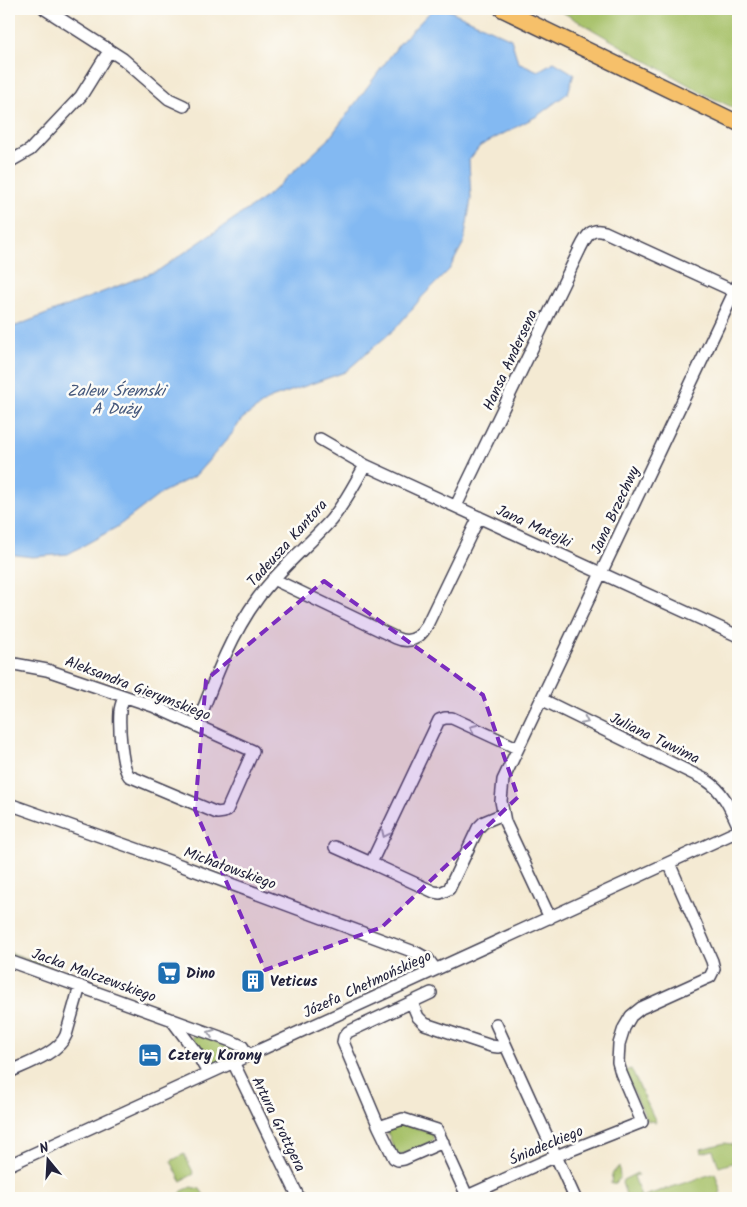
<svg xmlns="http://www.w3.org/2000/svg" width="747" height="1207" viewBox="0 0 747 1207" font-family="Kalam,sans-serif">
<rect width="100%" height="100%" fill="#fdfcf7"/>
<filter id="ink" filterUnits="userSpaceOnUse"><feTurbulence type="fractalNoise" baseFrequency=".02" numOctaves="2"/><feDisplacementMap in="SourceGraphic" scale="10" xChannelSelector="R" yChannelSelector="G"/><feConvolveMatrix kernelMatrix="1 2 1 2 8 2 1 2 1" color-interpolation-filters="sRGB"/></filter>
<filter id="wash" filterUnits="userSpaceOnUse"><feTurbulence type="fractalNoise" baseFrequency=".0096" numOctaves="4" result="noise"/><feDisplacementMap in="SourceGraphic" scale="20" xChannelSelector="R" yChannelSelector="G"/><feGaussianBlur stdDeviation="1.12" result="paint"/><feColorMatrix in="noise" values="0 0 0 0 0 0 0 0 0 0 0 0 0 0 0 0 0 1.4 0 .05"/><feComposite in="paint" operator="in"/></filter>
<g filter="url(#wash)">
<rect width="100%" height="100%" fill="#f4ead3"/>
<path fill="#a4bf65" stroke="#637050" d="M557,9H738V110L704,94Z
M9,952L56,969V971L9,954Z
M196,1034L232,1048L234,1054L218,1062H211L193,1039V1036Z
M631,1069L656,1122L648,1121L646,1118L624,1071Z
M398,1123L431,1132L434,1139L431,1142L400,1155L396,1154L387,1131Z
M725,1143L731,1144L738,1149V1167L735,1162L719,1167L713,1150L702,1153L701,1149Z
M184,1154L194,1174L181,1181L171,1161Z
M619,1166L620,1178L616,1183L611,1184L612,1174Z
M637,1173L638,1175L634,1176L641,1197L715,1173L721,1192L716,1198H627L622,1183L623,1180Z
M191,1187L200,1189L206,1198H178L182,1191Z"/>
<path fill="#83b9f2" stroke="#526e96" d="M433,9H446L511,39L518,62L538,71L554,62L574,74L568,93L537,116L480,146L469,160L471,199L464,242L449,270L422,297L396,328L345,372L271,398L242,419L231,435L195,476L163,492L117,527L68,554L32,557L9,554V326H16L159,270L266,197L328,140L400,43Z"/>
</g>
<g filter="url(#ink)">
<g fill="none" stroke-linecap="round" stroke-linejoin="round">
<g stroke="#424052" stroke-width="14">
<path id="minor" d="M45,9L123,59L169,99L184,106
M9,162L30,150L81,96L109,51
M320,439L365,465L738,636
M456,506L580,249C586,237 590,227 605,232L738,293
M273,579L396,638C409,644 419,639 426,627L479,517
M9,663L47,670L153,706L253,751L227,810L224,812L217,813L129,776C121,766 119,726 120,712C120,707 122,702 124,697
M541,699L706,780C723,791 730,807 738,825
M197,725C214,681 230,636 258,598C279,569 307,547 331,520C344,504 355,484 365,465
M9,804L142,851L417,953L428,959L435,969
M503,814L484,822L478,828L449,889L440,893L434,892L371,863L439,720L445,718H452L517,748
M335,847L371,863
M550,918L505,822L501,801L503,780L738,284
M9,961L231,1041L242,1046L248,1055
M431,993L348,1032L344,1037L343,1042L379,1127L394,1158L398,1160L404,1159L443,1142
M412,1003L418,1017L425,1024L491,1046L498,1047L505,1045
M171,1019L198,1055L208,1073
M496,1024L575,1198
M233,1062L299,1198
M9,1072C26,1064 59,1053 66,1035L80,986
M379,1127L403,1119L437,1130L467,1196
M9,1165L738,831
M463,1198L556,1156L642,1122L621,1073L618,1062L619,1044L624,1028L631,1016L641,1008L705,979L710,977L714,969L712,961L669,863"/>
</g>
<g stroke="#424052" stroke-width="18">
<path id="major" d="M502,9L738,123"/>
</g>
<use href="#minor" stroke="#fff" stroke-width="11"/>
<use href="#major" stroke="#f6c06b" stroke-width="15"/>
</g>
<defs><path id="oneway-chevron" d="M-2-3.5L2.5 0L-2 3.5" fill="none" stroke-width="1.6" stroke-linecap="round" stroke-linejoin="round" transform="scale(1.25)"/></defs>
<g stroke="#9c9ca7">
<use href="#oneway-chevron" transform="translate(585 721) rotate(26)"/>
<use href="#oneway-chevron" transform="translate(473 728) rotate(-155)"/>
<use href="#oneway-chevron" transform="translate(385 834) rotate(115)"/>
<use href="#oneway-chevron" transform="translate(211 1033) rotate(-160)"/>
</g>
</g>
<path fill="#7b2cbf" fill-opacity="0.2" stroke="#7b2cbf" stroke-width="4" stroke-dasharray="10 6" stroke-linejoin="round" d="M324,581L483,695L518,797L382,927L265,970L195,810L206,680Z"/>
<defs>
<g id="supermarket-square" transform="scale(1.25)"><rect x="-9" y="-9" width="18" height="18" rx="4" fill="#1f6fb2" stroke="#fdfcf7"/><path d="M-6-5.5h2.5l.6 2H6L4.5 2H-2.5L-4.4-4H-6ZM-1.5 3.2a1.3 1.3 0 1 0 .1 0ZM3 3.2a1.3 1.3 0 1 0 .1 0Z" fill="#fff"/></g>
<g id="building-square" transform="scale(1.25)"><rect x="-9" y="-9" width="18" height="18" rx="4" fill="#1f6fb2" stroke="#fdfcf7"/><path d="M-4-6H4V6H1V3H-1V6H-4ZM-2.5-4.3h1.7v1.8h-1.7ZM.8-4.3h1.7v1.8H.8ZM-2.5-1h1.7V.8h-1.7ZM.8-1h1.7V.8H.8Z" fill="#fff"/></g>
<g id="hotel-square" transform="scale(1.25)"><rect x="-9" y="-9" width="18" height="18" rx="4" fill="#1f6fb2" stroke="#fdfcf7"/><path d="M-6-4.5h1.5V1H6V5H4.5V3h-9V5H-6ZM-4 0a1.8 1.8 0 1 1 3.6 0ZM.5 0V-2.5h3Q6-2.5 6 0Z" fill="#fff"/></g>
</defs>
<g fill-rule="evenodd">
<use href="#supermarket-square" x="169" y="973"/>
<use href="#building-square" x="253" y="981"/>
<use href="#hotel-square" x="150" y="1055"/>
</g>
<g text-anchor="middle" stroke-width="5" stroke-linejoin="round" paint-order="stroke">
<g font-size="15" fill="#22223b" stroke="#fdfcf7">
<text transform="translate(510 360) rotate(-65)" y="5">Hansa Andersena</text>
<text transform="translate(615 510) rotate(-65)" y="5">Jana Brzechwy</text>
<text transform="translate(534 526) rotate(25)" y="5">Jana Matejki</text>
<text transform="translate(287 543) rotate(-48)" y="5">Tadeusza Kantora</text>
<text transform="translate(138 688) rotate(21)" y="5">Aleksandra Gierymskiego</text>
<text transform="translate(655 738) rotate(26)" y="5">Juliana Tuwima</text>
<text transform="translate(230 868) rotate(20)" y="5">Michałowskiego</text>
<text transform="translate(94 975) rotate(20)" y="5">Jacka Malczewskiego</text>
<text transform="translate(367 984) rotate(-25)" y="5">Józefa Chełmońskiego</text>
<text transform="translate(279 1124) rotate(64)" y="5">Artura Grottgera</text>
<text transform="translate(546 1145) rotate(-23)" y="5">Śniadeckiego</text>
</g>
<g font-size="15" font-weight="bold" fill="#22223b" stroke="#fdfcf7" text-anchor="start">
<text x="186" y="978">Dino</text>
<text x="270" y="986">Veticus</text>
<text x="168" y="1060">Cztery Korony</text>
</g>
<g font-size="16" font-style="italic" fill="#44577b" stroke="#fdfcf7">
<text x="116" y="396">Zalew Śremski<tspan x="116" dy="18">A Duży</tspan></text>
</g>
</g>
<rect width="747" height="1207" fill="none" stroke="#fdfcf7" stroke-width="30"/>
<g transform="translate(48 1160) rotate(342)" stroke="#fdfcf7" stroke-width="4" paint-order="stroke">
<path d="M0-4L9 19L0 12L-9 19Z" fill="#22223b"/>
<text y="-8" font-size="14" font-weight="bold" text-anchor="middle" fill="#22223b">N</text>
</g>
</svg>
